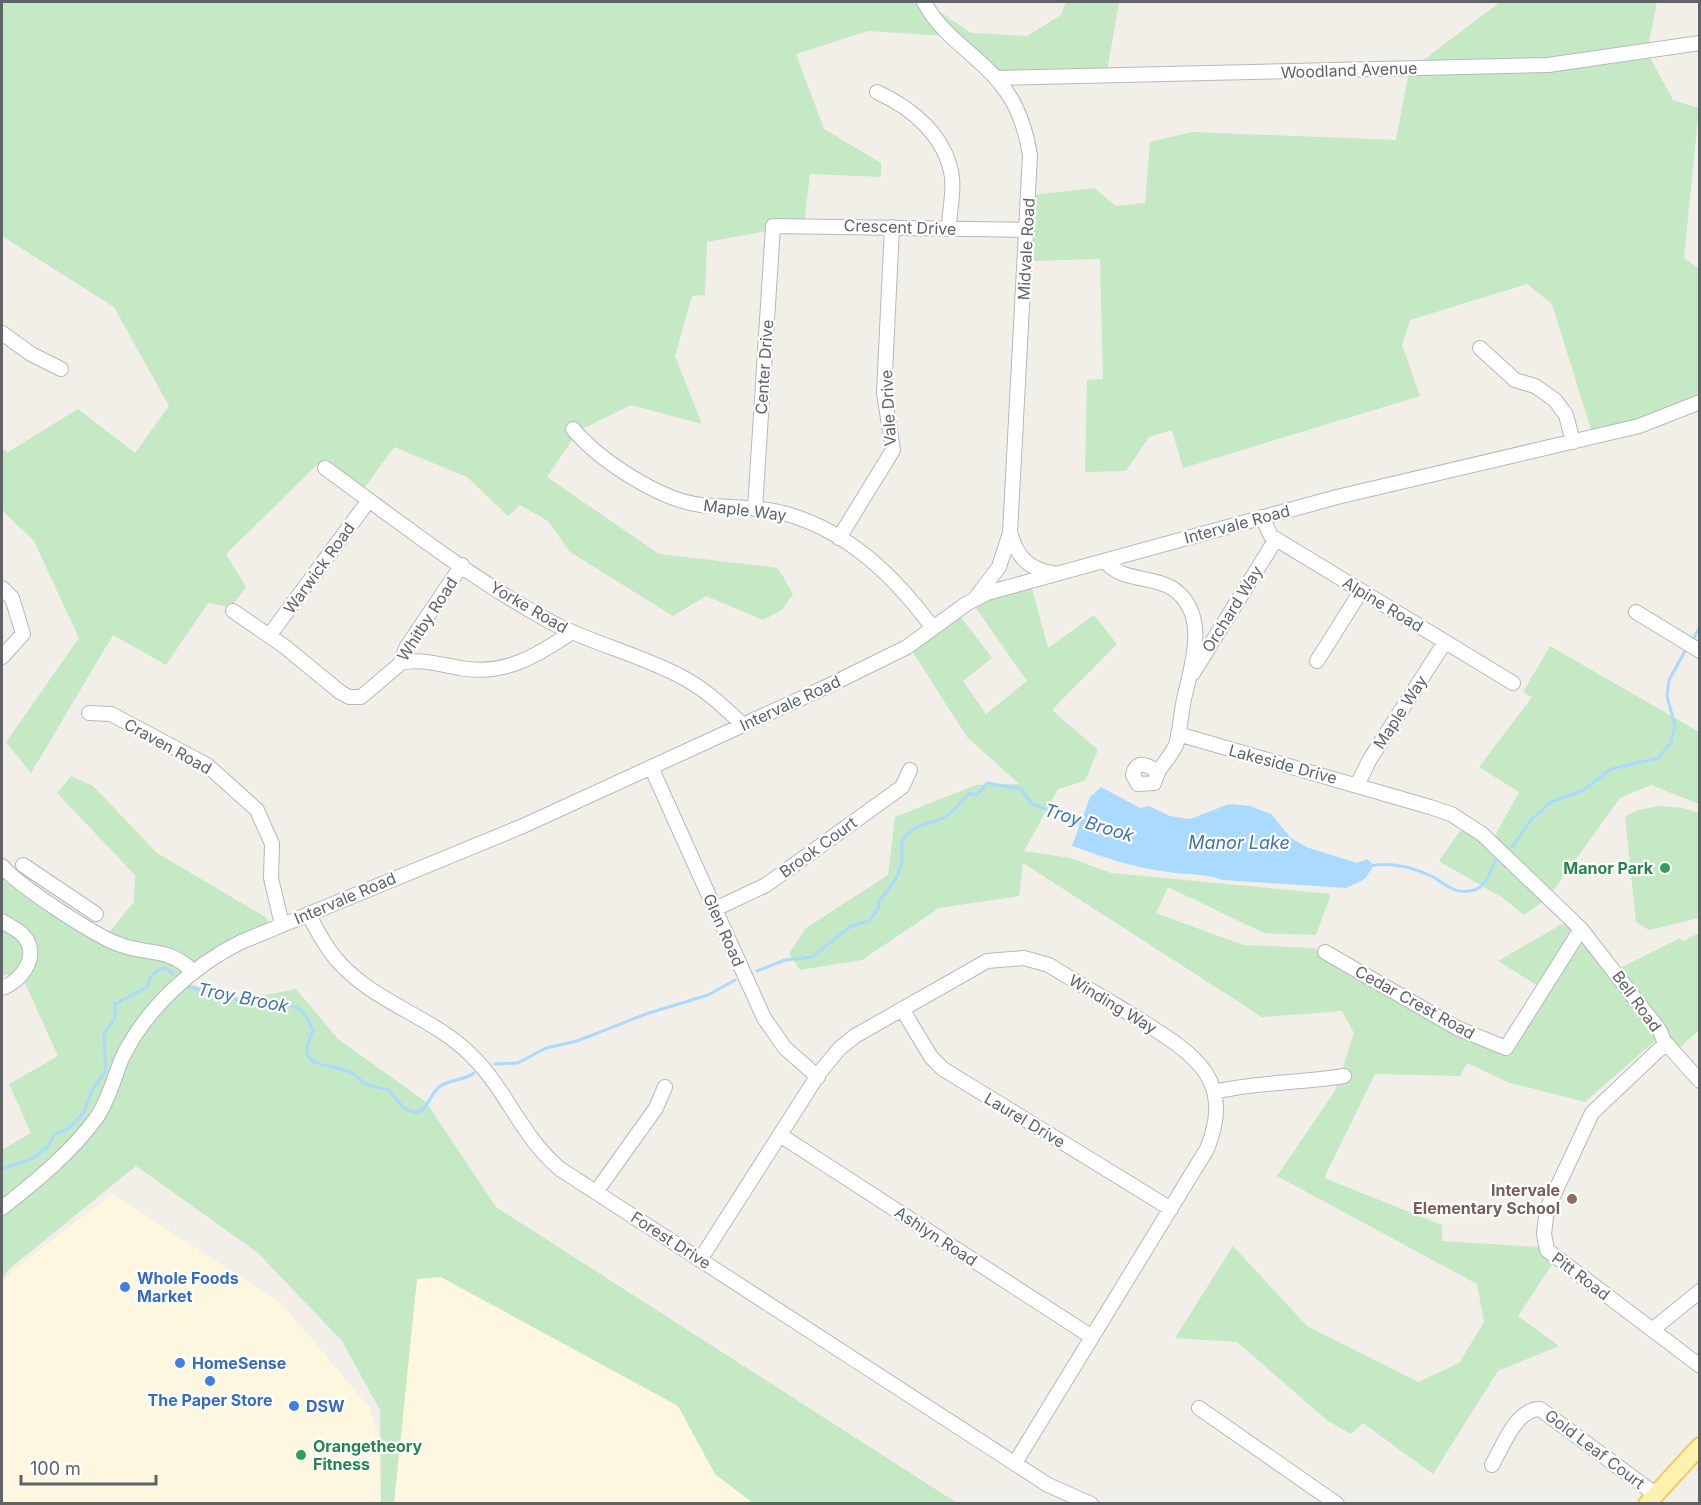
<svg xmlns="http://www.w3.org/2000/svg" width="1701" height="1505" viewBox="0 0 1701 1505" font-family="Inter,sans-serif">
<rect width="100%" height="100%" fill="#f1efe8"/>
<path fill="#fef7e0" d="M112,1194L281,1303L369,1407L379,1437L380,1503H2V1285L12,1271Z
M441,1277L678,1406L715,1474L753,1503L394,1504L417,1279Z"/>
<path fill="#c5e8c5" d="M2,2H932L936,9L971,33L1027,36L1061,15L1066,2H1119L1106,77L1000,81L946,36L868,31L796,54L824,129L881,163V177L810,174L804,224L707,242L705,295L692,296L675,356L702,424L631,405L578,431L547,477L659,554L778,568L793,594L782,610L763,620L706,596L673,616L570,552L548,521L520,505L508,516L467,477L394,447L360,494L318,464L226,554L246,587L231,607L208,603L166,665L113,635L31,773L6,742L79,638L34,541L2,510V449L8,452L78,409L135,453L169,406L114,307L2,236Z
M1500,2H1657L1647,52L1673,100L1699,108L1684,258L1699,269V395L1594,439L1552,304L1527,284L1410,320L1402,345L1420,396L1183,468L1172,430L1149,437L1126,471L1085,472L1087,380L1103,379L1100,259L1026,261L1032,195L1094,188L1116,206L1145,203L1150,142L1192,132L1396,140L1409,71Z
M1030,581L1048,648L1094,615L1117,644L1052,710L1098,750L1085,781L1058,789L1024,851L1070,858L1111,873L1331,894L1316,935L1264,933L1168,887L1156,913L1243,945L1314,948L1501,1047L1543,989L1498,961L1569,920L1618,969L1680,938L1683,941L1699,933V1030L1674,1053L1659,1037L1585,1102L1510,1083L1467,1063L1460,1076L1375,1074L1324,1178L1442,1225V1241L1540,1247L1557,1257L1518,1316L1559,1346L1498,1371L1433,1474L1363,1423L1351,1434L1328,1421L1237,1342L1175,1338L1233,1246L1307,1326L1418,1382L1459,1363L1484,1322L1477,1284L1277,1176L1335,1091L1354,1033L1342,1011L1262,1017L1023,863L1019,896L939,908L862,960L800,970L789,954L806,928L888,875L895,817L976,785L1019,784L967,737L909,646L957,612L992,658L963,681L986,714L1027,681L973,604Z
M1550,646L1699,732V804L1651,785L1620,798L1548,898L1524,915L1503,898L1439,861L1467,821L1493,839L1519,792L1479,767L1532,697L1523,692Z
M71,776L93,786L157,853L267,918L270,931L184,983L245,999L296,989L338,1039L426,1102L496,1207L957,1503H753L715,1474L678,1406L441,1277L417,1279L394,1503H381L380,1410L342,1341L258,1253L136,1166L9,1269L2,1279V1150L31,1133L9,1084L58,1056L20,972L2,976V866L105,937L134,902L135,875L57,793Z
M1659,806L1683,808L1699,813V918L1649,930L1636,922L1625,817L1638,810Z"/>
<path fill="#aadaff" d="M1101,787L1140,808L1149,806L1170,816L1190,819L1229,804L1250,806L1271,814L1291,838L1306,847L1357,863L1367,859L1374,865L1365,879L1346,888L1223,880C1204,873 1188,875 1168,872C1135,868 1103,857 1072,846L1090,797Z"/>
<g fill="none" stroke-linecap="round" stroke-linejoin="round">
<path stroke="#aadaff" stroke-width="3" d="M1694,638L1700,626
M1512,847L1531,820L1551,802L1584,790L1611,769L1658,758L1671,743L1675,726L1667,696L1669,680L1685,651
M1370,866C1390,862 1412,867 1431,876C1445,883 1455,896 1474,890C1486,887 1491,870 1496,860
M757,971L785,960L812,957L851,926L869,921L879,907V901C890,889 900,876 902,860C903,852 899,844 905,837C915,823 934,824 947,816C955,811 962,799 970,793L977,795L987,783L1021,789L1032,804L1082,824
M186,986C206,991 226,998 246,1002C276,1007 300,993 313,1031C293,1070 328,1062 350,1072C356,1075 360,1080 365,1083C372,1087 381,1088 389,1090C396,1098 411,1124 425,1107C430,1101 432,1093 439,1087C449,1079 464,1081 474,1073
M495,1064L518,1063L546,1048L577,1041L646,1014L708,995L735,980
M2,1169L34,1158L49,1145L54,1135L68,1129L84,1112L92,1090L106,1071L104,1034L115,1018V1004L147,987C150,976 155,969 166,968L173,974"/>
<g stroke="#b5b8bc" stroke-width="16">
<path id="minor" d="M924,2C944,39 975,52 1000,83C1017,103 1026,130 1030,155L1010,533L999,567L977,596
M996,78L1548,65L1700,43
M877,92C912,108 946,136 952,177C954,194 949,212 949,229
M2,333L31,354L61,369
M1480,348L1515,380L1535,386L1555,400L1566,415L1573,442
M573,429C600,461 660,500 701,505C729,508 757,506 783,513C848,530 895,577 933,628
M325,468C397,520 469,577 547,620C589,643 636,653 678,675C703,687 723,706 743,725
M755,509L773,226L1027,230
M1262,517L1271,536L1513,683
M1011,535C1017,557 1030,570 1053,573
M839,538L893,450L884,393L892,227
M1105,561C1122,582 1150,575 1172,588C1210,613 1192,664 1184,699C1181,714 1180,731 1176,745C1172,754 1163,764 1158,772L1154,783L1138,784L1133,775C1136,759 1148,765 1158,772
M2,588L12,598L23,634L2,657
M233,611L284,646L340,692L349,697H361L401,663L406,648L462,565
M1636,612L1700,651
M269,636L369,500
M1317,661L1361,591
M401,663C420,658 441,665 460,668C504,676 537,656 572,632
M1193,673L1276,539
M89,713L111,714L207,765L257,810L272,844L271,878L282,925
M1178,734L1430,807L1451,814L1482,834L1581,929L1660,1031L1664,1041L1700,1081
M651,767L764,1018L785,1048L818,1077
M1357,785L1370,759L1445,642
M23,865L96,914
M2,866C19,886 96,937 121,945C152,956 165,946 193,971
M715,909L766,885L902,787L910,770
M308,914C317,930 325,947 337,960C374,1003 432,1016 471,1055C507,1090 520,1135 560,1169L1048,1485L1091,1504
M2,921C8,925 16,929 22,934C42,954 22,981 2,988
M1325,952L1457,1028L1506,1048L1581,929
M902,1009L931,1057L943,1069L1171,1209
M1666,1043L1592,1113L1547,1209L1544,1234L1547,1250L1700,1366
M1214,1092C1257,1082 1301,1083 1344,1076
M780,1135L1092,1337
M596,1192L656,1108L665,1087
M2,1208C36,1181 71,1153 97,1117C109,1099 114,1078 122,1058C146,1009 192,966 241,942L523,826L828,686L907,647L966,604L987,593L1337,497L1639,426L1700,402
M700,1260L820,1072L840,1048L855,1036L987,961L1024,958L1049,965C1079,984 1110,1001 1140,1020C1192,1053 1236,1078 1207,1149L1015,1463
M1652,1330L1700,1291
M1199,1408L1337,1504
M1492,1465C1503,1446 1516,1409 1540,1409L1655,1494"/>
</g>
<g stroke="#f2c960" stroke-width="20">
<path id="major" d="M1647,1504L1700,1446"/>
</g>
<use href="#minor" stroke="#fff" stroke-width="14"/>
<use href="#major" stroke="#fff2af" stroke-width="16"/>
</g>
<g fill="#2e9e5b" stroke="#fff" stroke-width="2">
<circle cx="1665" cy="868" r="6"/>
<circle cx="301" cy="1455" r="6"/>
</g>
<circle fill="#8d6e63" stroke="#fff" stroke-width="2" cx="1572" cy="1199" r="6"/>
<g fill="#3f7fe0" stroke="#fff" stroke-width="2">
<circle cx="125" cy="1287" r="6"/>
<circle cx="180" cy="1363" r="6"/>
<circle cx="210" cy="1381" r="6"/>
<circle cx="294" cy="1406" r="6"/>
</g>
<g text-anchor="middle" stroke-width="4.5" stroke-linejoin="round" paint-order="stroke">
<g font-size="16" fill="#5f6368" stroke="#fff">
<text transform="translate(1349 70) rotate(-2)" y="6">Woodland Avenue</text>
<text transform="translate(900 227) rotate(2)" y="6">Crescent Drive</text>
<text transform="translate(1026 249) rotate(-87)" y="6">Midvale Road</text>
<text transform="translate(764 367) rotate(-86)" y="6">Center Drive</text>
<text transform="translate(888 408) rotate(-93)" y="6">Vale Drive</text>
<text transform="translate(745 510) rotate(7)" y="6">Maple Way</text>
<text transform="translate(1237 524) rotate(-15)" y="6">Intervale Road</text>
<text transform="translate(319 568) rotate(-54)" y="6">Warwick Road</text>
<text transform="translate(1383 604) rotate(31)" y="6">Alpine Road</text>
<text transform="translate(529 607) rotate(30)" y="6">Yorke Road</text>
<text transform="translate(1232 609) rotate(-58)" y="6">Orchard Way</text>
<text transform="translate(427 619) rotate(-57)" y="6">Whitby Road</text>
<text transform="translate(790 703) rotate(-25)" y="6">Intervale Road</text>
<text transform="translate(1400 712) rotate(-57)" y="6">Maple Way</text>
<text transform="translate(168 746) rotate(29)" y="6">Craven Road</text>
<text transform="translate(1283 764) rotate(15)" y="6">Lakeside Drive</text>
<text transform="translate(818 847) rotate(-36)" y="6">Brook Court</text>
<text transform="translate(345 898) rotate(-23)" y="6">Intervale Road</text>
<text transform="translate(724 930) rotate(66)" y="6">Glen Road</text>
<text transform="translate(1637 1001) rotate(54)" y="6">Bell Road</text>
<text transform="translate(1415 1002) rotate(29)" y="6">Cedar Crest Road</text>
<text transform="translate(1113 1004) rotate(31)" y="6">Winding Way</text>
<text transform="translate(1025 1120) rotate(31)" y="6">Laurel Drive</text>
<text transform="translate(936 1236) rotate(33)" y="6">Ashlyn Road</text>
<text transform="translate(671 1240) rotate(33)" y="6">Forest Drive</text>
<text transform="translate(1581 1276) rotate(37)" y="6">Pitt Road</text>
<text transform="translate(1595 1449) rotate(37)" y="6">Gold Leaf Court</text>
</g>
<g font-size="16" font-weight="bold" fill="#27864d" stroke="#fff" text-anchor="end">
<text x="1653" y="874">Manor Park</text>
<text x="313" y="1452" text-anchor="start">Orangetheory<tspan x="313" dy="18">Fitness</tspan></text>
</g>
<g font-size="16" font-weight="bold" fill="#785e54" stroke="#fff" text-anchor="end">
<text x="1560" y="1196">Intervale<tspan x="1560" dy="18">Elementary School</tspan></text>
</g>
<g font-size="16" font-weight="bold" fill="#366cbe" stroke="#fff" text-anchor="start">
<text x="137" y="1284">Whole Foods<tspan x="137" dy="18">Market</tspan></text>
<text x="192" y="1369">HomeSense</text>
<text x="210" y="1406" text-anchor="middle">The Paper Store</text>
<text x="306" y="1412">DSW</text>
</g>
<g font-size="18" font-style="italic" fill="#4174aa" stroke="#fff">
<text transform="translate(1089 823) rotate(17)" y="6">Troy Brook</text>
<text x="1239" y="849">Manor Lake</text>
<text transform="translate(243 998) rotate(11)" y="6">Troy Brook</text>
</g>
</g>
<rect width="1701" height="1505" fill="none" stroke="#5f6368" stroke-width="6"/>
<path d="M21 1475v9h135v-9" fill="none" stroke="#5f6368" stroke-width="3"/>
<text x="30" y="1475" font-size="18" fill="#5f6368" stroke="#ffffff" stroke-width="4.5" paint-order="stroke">100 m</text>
</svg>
